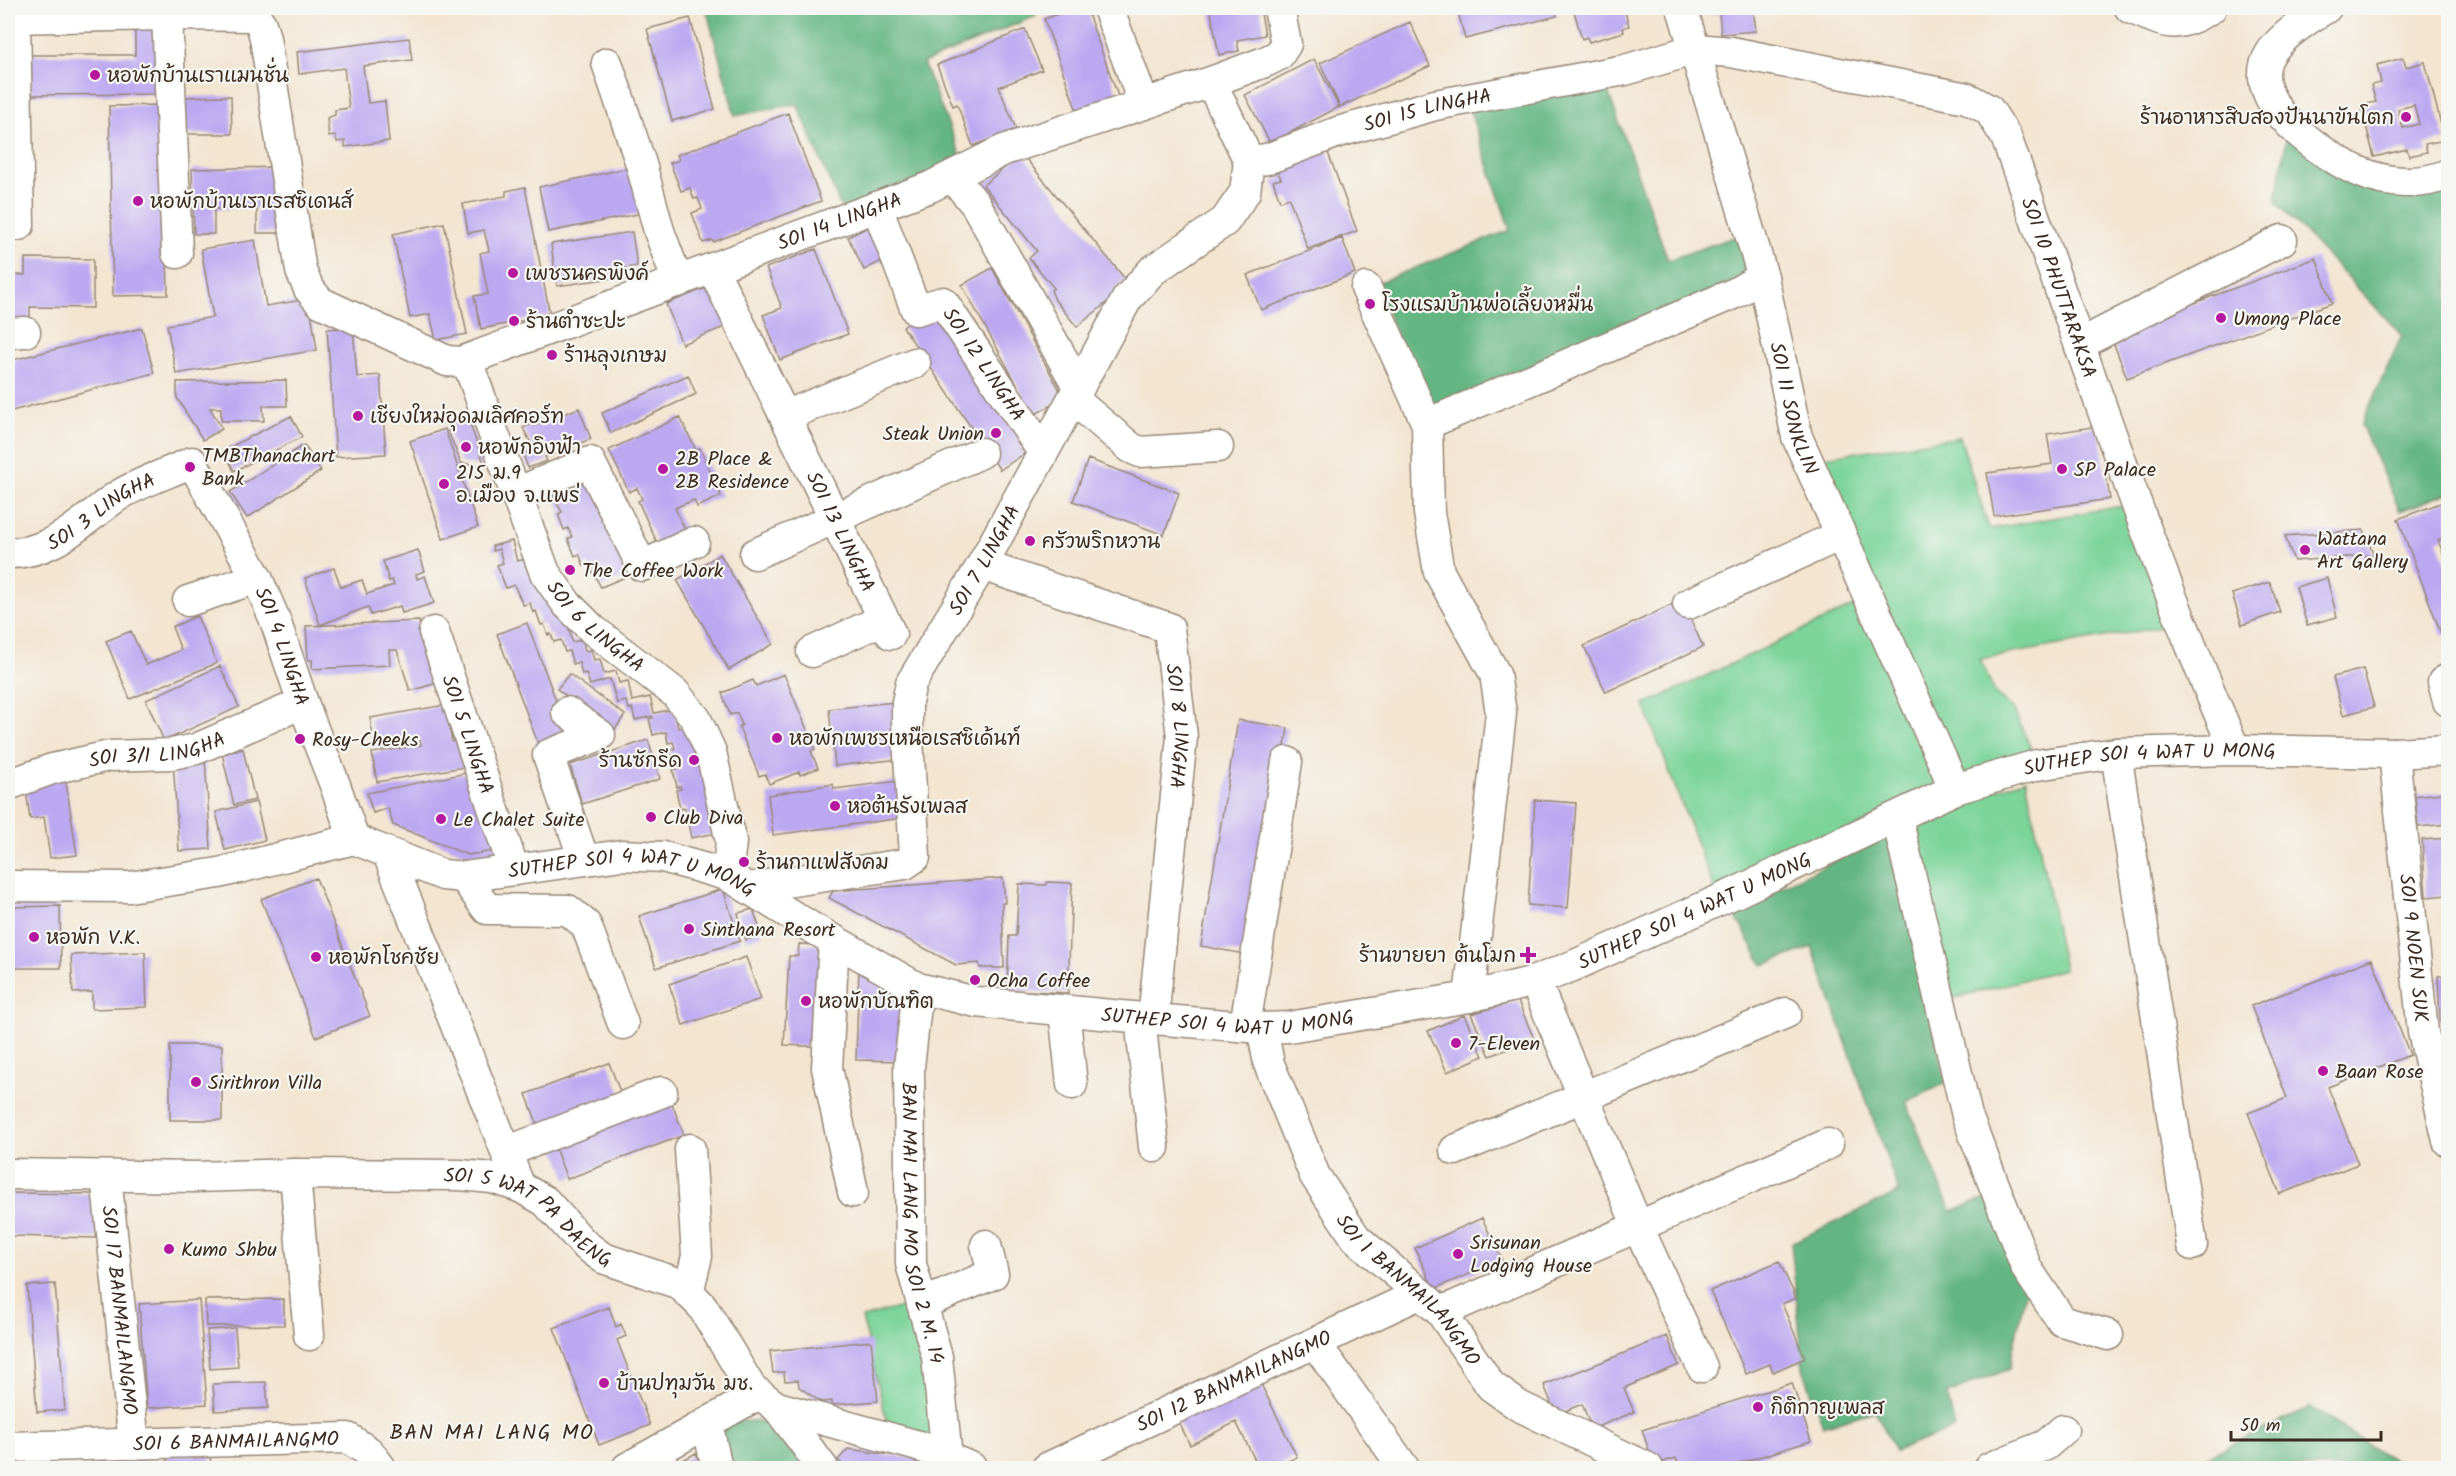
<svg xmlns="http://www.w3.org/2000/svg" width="2456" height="1476" viewBox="0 0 2456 1476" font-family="Kalam,'Playpen Sans Thai',sans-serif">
<rect width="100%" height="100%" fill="#f6f6f2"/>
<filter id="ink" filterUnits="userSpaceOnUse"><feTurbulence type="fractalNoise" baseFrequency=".0167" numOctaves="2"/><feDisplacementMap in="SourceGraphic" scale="12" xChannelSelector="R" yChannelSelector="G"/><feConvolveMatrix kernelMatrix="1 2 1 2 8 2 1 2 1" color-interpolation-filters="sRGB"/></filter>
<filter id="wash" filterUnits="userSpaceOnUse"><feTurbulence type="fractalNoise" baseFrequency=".008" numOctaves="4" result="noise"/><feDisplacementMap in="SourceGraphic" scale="24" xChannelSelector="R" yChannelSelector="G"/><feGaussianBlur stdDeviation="1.35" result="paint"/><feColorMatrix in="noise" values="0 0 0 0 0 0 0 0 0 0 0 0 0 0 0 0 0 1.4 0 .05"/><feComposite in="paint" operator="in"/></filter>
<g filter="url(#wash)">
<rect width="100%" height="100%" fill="#f3e5d0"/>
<path fill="#7bd499" stroke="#5b7f5c" stroke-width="1.5" d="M1960,437L1989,529L2127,505L2173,625L1980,659L1996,695L2013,708L2033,753L1958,781L1816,458Z
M1860,603L1944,785L1716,894L1644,705Z
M2026,779L2064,969L1947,1000L1906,823Z
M916,1303L940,1443L890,1435L862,1318Z"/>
<path fill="#64b681" stroke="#507050" stroke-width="1.5" d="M706,8H1034L1036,16L923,63L964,163L843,212L797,104L735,116Z
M1606,86L1668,260L1737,236L1752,273L1430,413L1375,284L1510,230L1469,108Z
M2287,134L2347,179L2448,184V493L2400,511L2361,425L2402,335L2276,202Z
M1889,835L1946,1083L1906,1102L1951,1211L1987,1199L2026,1288L2009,1369L1947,1394L1955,1428L1895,1451L1875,1411L1823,1426L1803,1368L1791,1243L1899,1192L1812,947L1763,965L1732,910Z
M2310,1407L2405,1468H2184Z
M735,1421H773L808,1468H708L701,1438Z"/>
<g id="blocks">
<path fill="#bca7f1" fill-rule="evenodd" d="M1075,8H1086L1118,96L1077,111L1044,19Z
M1210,8H1260L1265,35L1237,40L1239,51L1219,55Z
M1457,8H1555L1557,16L1465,39Z
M1573,8H1624L1629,26L1623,28L1624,32L1589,42L1587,37L1582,39Z
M1707,8H1753L1756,31L1721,34L1719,13L1707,14Z
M690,18L715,109L672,121L647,29Z
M1410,22L1430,66L1340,107L1320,63Z
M135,26H159L160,94L31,95V55H135Z
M1025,29L1042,70L999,87L1016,129L973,146L957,104L953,106L937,65Z
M409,38L412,60L363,66L368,103L385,101L389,141L345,147V141L337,142L336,136L329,137L327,118L335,115V110L349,108L344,68L299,74L297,52Z
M2403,58L2406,67L2425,62L2445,140L2425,144L2427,152L2409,156L2407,149L2374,157L2361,105L2376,102L2371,85L2381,83L2377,65ZM2414,105L2419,124L2403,128L2398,109Z
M1314,59L1339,107L1270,143L1245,95Z
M231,96L232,134H182L181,97Z
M163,105L168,295L113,296L109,106Z
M788,113L821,201L713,242L712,240L703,243L692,213L702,209L698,198L694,199L690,188L681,191L670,163L679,160L677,155Z
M1327,150L1357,231L1308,249L1289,198L1280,201L1273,181L1281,179L1277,169Z
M1022,154L1126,280L1113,291L1116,295L1077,327L1055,300L1051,290L1054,288L1029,258L1037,251L983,185Z
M638,166L648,212L548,232L539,187Z
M279,167L281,233H257V208L214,209V234H194L192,169Z
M525,187L550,315L481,329L474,296L488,294L480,253L489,251L484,230L468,233L463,204L506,196V191Z
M444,223L467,334L436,340L430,314L410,318L393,234Z
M874,224L890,257L864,270L848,237Z
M632,232L637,266L625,268L626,276L557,286L551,244Z
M1342,238L1355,273L1261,310L1247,275Z
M255,240L266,306L309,299L317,350L176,374L167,325L213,317L201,249Z
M816,249L848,334L780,360L763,315L782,308L766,268Z
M25,258L93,259V308L30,307V321L8,320V275H25Z
M2316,258L2332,303L2127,378L2110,334Z
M992,268L1064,398L1034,415L962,285Z
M718,283L734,323L682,344L666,304Z
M931,308L1028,451L1000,470L903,327Z
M353,327L357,377L380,375L386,454L336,457L327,329Z
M142,328L154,373L8,412V361Z
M688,375L696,394L611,433L602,413Z
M286,380L287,406H263L264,421H221V408H210L222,429L203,440L177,398V382Z
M579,408L591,439L545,457L547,461L528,468L523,454L534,449L523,428L533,423L534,426Z
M465,410L485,466L461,463L448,431Z
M291,416L302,437L234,471L224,450Z
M680,417L696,450L700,448L721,496L697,507L694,500L675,508L688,536L660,549L638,501L642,499L637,488L629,492L609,450Z
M2098,426L2110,499L1994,516L1987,473L2052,464L2047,434Z
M445,429L478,527L443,539L410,441Z
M304,445L321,471L247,518L230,492Z
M1088,459L1179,493L1164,535L1073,501Z
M590,475L630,575L601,587L588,564L584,566L579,554L575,556L568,539L572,537L568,528L564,530L558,514L562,512L550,491Z
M2448,500V536L2438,540L2448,568V634L2442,636L2398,519Z
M2364,530L2374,555L2294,561L2285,536Z
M512,541L517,561L526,559L555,595L562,621L567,619L572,642L583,640L585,651L591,650L594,660L600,659L604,674L616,671L619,683L628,681L632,701L650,697L654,713L674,709L678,728L692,725L723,832L691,838L685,808L680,809L676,790L681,789L680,786L677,787L673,770L677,769L675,764H673L670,750L675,749L673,742L668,743L666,732L653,735L649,719L653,718L652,716L635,720L632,708L629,709L626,701L617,703L610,679L590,685L586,673L582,674L579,662L573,664L569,651L565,652L561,640L554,642L551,634L548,635L544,624L541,625L536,611L533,613L530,603L523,605L514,585L506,588L497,565L503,563L499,549L493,551L492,546Z
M418,550L425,571L416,574L417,579L425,576L434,603L402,613L400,606L371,615L368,607L320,625L305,578L334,568L341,587L362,580L367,594L394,585L392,580L389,581L383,561Z
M720,554L773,644L729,670L677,580Z
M2327,578L2337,617L2307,625L2296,587Z
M2270,582L2280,612L2242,625L2232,594Z
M1682,600L1703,647L1606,692L1584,646Z
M197,616L217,663L130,699L106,641L131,631L146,665L181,650L172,627Z
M419,621L437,683L410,691L397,650H389L390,665L312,669V660H308L306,626Z
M527,623L569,735L539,746L497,634Z
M220,666L239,707L164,741L146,700Z
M2363,669L2374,707L2343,715L2333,677Z
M569,674L625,715L614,731L557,689Z
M784,674L815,749L811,751L818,768L800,775L799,772L769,784L765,774L759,776L739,727L742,725L737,713L730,715L722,693L753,680L756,686Z
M895,702L901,759L835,766L829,709Z
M445,705L452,742L460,741L464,767L377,782L372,753L421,745L420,740L375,748L370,718Z
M1238,720L1288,728L1250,955L1201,946Z
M648,740L660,779L582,804L570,765Z
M243,749L255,800L234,805L222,754Z
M205,759L211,849L179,851L173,761Z
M476,771L501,850L468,855L393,825L388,808L373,813L367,793Z
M65,776L77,855L50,858L44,817L30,819L25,782Z
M898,781L903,818L773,835L768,795L833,784L834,789Z
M2448,792V824L2418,827L2415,796Z
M1535,800L1576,803L1568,908L1528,905Z
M256,802L265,840L225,850L216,812Z
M2448,838V895L2426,897L2422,840Z
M316,878L370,1016L316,1037L261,899Z
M1003,878L1005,903H1002L1004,968H980L979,963L956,965L829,898L833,891Z
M1047,882L1072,883L1068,993L1007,990L1009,936H1016L1019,884L1046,885Z
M723,889L740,941L656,968L639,916Z
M60,906L61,968H8V907Z
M753,909L762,935L746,940L738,913Z
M799,944L820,945L824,1047L784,1045L789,956H798Z
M145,952L147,1007L92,1009V992L73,993L71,955Z
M746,957L761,999L683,1025L669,984Z
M2372,959L2410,1055L2328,1087L2358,1164L2280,1194L2248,1113L2287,1098L2251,1006Z
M859,965L906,993L899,1061L856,1060Z
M2448,975V1022H2440L2438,976Z
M1518,1001L1534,1039L1490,1056L1471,1014Z
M1464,1015L1483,1056L1447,1072L1428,1031Z
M170,1045H222V1120H170Z
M609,1063L623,1099L540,1131L526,1094Z
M671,1101L684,1135L567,1179L554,1145Z
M8,1193L97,1194V1238L8,1236Z
M1482,1218L1502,1260L1434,1289L1415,1248Z
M1779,1261L1796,1298L1782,1304L1805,1358L1773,1372L1770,1364L1746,1374L1710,1291Z
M55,1284L65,1410L37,1412L27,1286Z
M284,1299V1325L206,1326L205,1300Z
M199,1300L207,1404L147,1408L139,1304Z
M609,1307L616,1327L621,1324L626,1336L617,1340L650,1425L599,1445L554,1328Z
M235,1328L238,1367L210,1369L207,1330Z
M1667,1336L1679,1365L1624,1388L1634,1412L1592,1429L1582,1404L1556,1415L1544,1385Z
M871,1341L878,1401L832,1405V1401L821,1402L799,1387L798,1380L785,1381L784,1372L773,1373L770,1351Z
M1258,1378L1297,1457L1273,1468H1259L1236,1422L1190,1445L1177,1418Z
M266,1382L268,1408L215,1411L213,1384Z
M1792,1383L1811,1441L1723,1468H1679L1676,1458L1654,1465L1642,1430Z
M848,1449L928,1460L939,1468H846L838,1460Z
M210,1453L211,1468H168L167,1454Z
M696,1453L704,1468H668Z
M144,1457V1468H92V1459Z"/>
</g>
</g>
<g filter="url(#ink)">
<use href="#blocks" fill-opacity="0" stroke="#978877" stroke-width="1.5"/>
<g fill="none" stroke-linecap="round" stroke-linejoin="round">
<g stroke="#978877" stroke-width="33">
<g id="minor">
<path d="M1108,8L1144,104"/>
<path id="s1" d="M1682,8L1763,277L1797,437L1955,789"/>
<path d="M2130,8C2167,23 2174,31 2211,8"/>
<path d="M2326,8C2309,18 2280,37 2270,54C2241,100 2324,157 2360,172C2388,184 2421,186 2448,174"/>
<path d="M167,15L177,253"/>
<path id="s2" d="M8,18L167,15L255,16L261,24L265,38L301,271L309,289L320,302L447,361L461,362L930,187L1004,150L1211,82L1267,61L1279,55L1286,44L1279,8"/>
<path d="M607,63L641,164L659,231L678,282"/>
<path id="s3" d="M1211,82L1249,161L1267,159L1338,132L1435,105L1625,70L1696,49L1731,52L1967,98L1989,110L2006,137C2080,342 2147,551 2235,750"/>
<path d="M952,176L976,205L1079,388"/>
<path id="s4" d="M877,207L916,310L943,302L1043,452"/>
<path d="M8,224L19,225L15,18"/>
<path id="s5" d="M713,269L891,634"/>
<path d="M1366,288L1427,424L1429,513L1439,572L1495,674L1501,713L1469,997"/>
<path d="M8,333L25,332"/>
<path d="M2080,344L2282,240"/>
<path id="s6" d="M467,361L545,573L567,604L593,630L675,693L696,719L711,752L731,842L727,875"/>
<path d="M1073,399L1131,448L1140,452L1218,447"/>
<path d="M785,416L915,363"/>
<path d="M1427,424L1735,293L1763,277"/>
<path d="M516,493L590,462L642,566L694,542"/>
<path id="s7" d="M8,553C53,554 82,521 116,497C137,483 169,473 192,462L257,578L275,620L303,703L335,785L354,839"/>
<path d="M755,554L981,453"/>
<path id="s8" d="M982,565L1169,628L1182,737L1153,1019"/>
<path d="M188,601L257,578"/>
<path d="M1688,604L1841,535"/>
<path id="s9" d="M434,632L514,870"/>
<path d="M812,652L884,619"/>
<path d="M2448,679L2443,682L2448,701"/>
<path d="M567,712L600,735L548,755L584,860"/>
<path d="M2116,753L2192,1245"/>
<path id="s10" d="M2394,753L2423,1032L2448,1141"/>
<path id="s11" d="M8,785L52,769L109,756L172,754L196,749L303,703"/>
<path d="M1897,818L1967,1116L2027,1269L2062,1321L2108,1335"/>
<path d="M388,854L520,1187"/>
<path d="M464,877L487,909L568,910L586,925L623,1024"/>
<path id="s12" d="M8,886L129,887L219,873L354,839L443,875L464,877L622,855L663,857L727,875L809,926L918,988L976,1002L1153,1019L1262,1028L1289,1027L1469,997L1535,981L1573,966L1735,893L1955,789L2037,765L2116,753L2235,750L2394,753L2448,750"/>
<path id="s13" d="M748,888L905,864L915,857L907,721V702L911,683L982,565L1127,299L1152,271L1225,221L1245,192L1249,161"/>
<path d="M834,940L827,1068L853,1192"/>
<path d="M1535,981L1638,1227L1702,1367"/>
<path id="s14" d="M918,988L909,1067L911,1264L937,1357L947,1458"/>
<path d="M1064,1011L1072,1084"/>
<path d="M1140,1018L1154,1147"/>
<path d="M1245,1026L1287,762"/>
<path id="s15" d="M1262,1028L1269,1064L1315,1176L1356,1238L1441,1312L1491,1386L1519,1406L1648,1468"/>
<path d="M1455,1150L1786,1013"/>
<path d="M506,1152L662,1092"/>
<path id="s16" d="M8,1174L195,1177L295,1174L460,1175L492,1178L520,1187L545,1201L584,1244L603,1258L680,1284L702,1306L751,1388L777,1407L922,1447L972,1468"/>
<path d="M295,1174L309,1335"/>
<path id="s17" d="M106,1176L134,1444"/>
<path d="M688,1293L697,1256L690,1149"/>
<path d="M922,1304L993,1274L986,1245"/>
<path d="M1441,1312L1828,1144"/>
<path d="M1315,1343L1404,1468"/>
<path d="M777,1407L823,1468"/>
<path d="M707,1423L717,1468"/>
<path id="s18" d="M8,1447L348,1438L369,1452L381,1468"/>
<path d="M627,1468L759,1394"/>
<path id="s19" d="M1047,1468L1419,1294"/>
<path d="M1989,1468L2046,1445L2063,1430"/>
</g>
</g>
<use href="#minor" stroke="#fff" stroke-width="30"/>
</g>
</g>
<g fill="#b5179e" stroke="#f6f6f2" stroke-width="2">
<circle cx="95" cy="75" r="6"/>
<circle cx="2406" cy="117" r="6"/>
<circle cx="138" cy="201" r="6"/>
<circle cx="513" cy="273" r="6"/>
<circle cx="1370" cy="304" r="6"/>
<circle cx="2221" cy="318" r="6"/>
<circle cx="514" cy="321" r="6"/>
<circle cx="552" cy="355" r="6"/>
<circle cx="358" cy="416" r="6"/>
<circle cx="996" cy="433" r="6"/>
<circle cx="466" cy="447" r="6"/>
<circle cx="190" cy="467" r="6"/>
<circle cx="663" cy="469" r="6"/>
<circle cx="2062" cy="469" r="6"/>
<circle cx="444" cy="484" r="6"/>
<circle cx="1030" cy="541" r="6"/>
<circle cx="2305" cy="550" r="6"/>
<circle cx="570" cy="570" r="6"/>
<circle cx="777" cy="738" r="6"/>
<circle cx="300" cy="739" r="6"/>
<circle cx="694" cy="760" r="6"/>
<circle cx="835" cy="806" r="6"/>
<circle cx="651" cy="817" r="6"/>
<circle cx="441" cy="819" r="6"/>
<circle cx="744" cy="862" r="6"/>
<circle cx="689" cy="929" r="6"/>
<circle cx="34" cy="937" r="6"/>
<path d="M1525 946h6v6h6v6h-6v6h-6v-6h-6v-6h6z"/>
<circle cx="316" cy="957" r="6"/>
<circle cx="975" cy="980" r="6"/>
<circle cx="806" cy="1001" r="6"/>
<circle cx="1456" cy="1043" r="6"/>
<circle cx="2323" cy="1071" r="6"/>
<circle cx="196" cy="1082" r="6"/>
<circle cx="169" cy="1249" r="6"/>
<circle cx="1458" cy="1254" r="6"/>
<circle cx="604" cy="1383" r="6"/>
<circle cx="1758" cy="1407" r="6"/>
</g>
<g text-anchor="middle" stroke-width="4.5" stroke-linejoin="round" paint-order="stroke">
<g font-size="20" fill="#3b2a1e" stroke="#f6f6f2" text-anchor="start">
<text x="107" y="82">หอพักบ้านเราแมนชั่น</text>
<text x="2394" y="124" text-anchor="end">ร้านอาหารสิบสองปันนาขันโตก</text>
<text x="150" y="208">หอพักบ้านเราเรสซิเดนส์</text>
<text x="525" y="280">เพชรนครพิงค์</text>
<text x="1382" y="311">โรงแรมบ้านพ่อเลี้ยงหมื่น</text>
<text x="2233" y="325">Umong Place</text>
<text x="526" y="328">ร้านตำซะปะ</text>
<text x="564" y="362">ร้านลุงเกษม</text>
<text x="370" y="423">เชียงใหม่อุดมเลิศคอร์ท</text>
<text x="984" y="440" text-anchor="end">Steak Union</text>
<text x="478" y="454">หอพักอิงฟ้า</text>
<text x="202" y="462">TMBThanachart<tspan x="202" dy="23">Bank</tspan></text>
<text x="675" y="465">2B Place &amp;<tspan x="675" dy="23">2B Residence</tspan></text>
<text x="2074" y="476">SP Palace</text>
<text x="456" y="479">215 ม.9<tspan x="456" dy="23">อ.เมือง จ.แพร่</tspan></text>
<text x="2317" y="545">Wattana<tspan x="2317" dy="23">Art Gallery</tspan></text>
<text x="1042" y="548">ครัวพริกหวาน</text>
<text x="582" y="577">The Coffee Work</text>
<text x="789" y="745">หอพักเพชรเหนือเรสซิเด้นท์</text>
<text x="312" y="746">Rosy-Cheeks</text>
<text x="682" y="767" text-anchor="end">ร้านซักรีด</text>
<text x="847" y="813">หอต้นรังเพลส</text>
<text x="663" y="824">Club Diva</text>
<text x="453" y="826">Le Chalet Suite</text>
<text x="756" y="869">ร้านกาแฟสังคม</text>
<text x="701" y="936">Sinthana Resort</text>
<text x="46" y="944">หอพัก V.K.</text>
<text x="1516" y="962" text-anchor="end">ร้านขายยา ต้นโมก</text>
<text x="328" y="964">หอพักโชคชัย</text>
<text x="987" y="987">Ocha Coffee</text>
<text x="818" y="1008">หอพักบัณฑิต</text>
<text x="1468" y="1050">7-Eleven</text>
<text x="2335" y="1078">Baan Rose</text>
<text x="208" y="1089">Sirithron Villa</text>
<text x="1470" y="1249">Srisunan<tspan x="1470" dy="23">Lodging House</tspan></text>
<text x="181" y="1256">Kumo Shbu</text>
<text x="616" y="1390">บ้านปทุมวัน มช.</text>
<text x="1770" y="1414">กิติกาญเพลส</text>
</g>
<g font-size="20" fill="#3b2a1e" stroke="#f6f6f2">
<text dy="7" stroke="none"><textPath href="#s3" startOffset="274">SOI 15 LINGHA</textPath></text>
<text dy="7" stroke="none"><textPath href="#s2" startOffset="1102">SOI 14 LINGHA</textPath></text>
<text dy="7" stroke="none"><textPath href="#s3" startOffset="1042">SOI 10 PHUTTARAKSA</textPath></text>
<text dy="7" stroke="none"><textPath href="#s4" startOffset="213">SOI 12 LINGHA</textPath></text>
<text dy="7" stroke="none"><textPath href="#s1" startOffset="416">SOI 11 SONKLIN</textPath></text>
<text dy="7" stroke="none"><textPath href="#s7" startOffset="104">SOI 3 LINGHA</textPath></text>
<text dy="7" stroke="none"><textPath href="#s5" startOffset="292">SOI 13 LINGHA</textPath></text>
<text dy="7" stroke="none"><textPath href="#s13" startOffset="489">SOI 7 LINGHA</textPath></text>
<text dy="7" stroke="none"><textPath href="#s6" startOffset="300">SOI 6 LINGHA</textPath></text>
<text dy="7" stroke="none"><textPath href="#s7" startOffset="414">SOI 4 LINGHA</textPath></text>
<text dy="7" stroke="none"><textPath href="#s8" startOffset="296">SOI 8 LINGHA</textPath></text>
<text dy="7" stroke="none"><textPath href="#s9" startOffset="108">SOI 5 LINGHA</textPath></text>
<text dy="7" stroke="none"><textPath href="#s11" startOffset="154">SOI 3/1 LINGHA</textPath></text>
<text dy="7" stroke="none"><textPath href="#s12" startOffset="2242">SUTHEP SOI 4 WAT U MONG</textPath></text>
<text dy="7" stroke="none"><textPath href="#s12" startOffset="640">SUTHEP SOI 4 WAT U MONG</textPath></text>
<text dy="7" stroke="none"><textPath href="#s12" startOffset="1756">SUTHEP SOI 4 WAT U MONG</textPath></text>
<text dy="7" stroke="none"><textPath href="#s10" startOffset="196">SOI 9 NOEN SUK</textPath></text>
<text dy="7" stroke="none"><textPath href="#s12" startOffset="1270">SUTHEP SOI 4 WAT U MONG</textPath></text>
<text dy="7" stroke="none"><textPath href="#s16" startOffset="534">SOI 5 WAT PA DAENG</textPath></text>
<text dy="7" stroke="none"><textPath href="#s14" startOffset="237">BAN MAI LANG MO SOI 2 M. 14</textPath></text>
<text dy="7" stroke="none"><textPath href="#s15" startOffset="306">SOI 1 BANMAILANGMO</textPath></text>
<text dy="7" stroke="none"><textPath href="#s17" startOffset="135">SOI 17 BANMAILANGMO</textPath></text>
<text dy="7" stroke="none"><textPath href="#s19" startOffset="206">SOI 12 BANMAILANGMO</textPath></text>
<text dy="7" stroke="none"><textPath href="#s18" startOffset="228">SOI 6 BANMAILANGMO</textPath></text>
</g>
<g font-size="21" letter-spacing="1.5" fill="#3b2a1e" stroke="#f6f6f2">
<text x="492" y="1439">BAN MAI LANG MO</text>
</g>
</g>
<rect width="2456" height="1476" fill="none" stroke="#f6f6f2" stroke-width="30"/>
<path d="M2231 1431v9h150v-9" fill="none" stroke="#3b2a1e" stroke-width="3"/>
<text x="2240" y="1431" font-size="18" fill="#3b2a1e" stroke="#f6f6f2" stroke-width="4.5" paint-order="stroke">50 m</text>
</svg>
